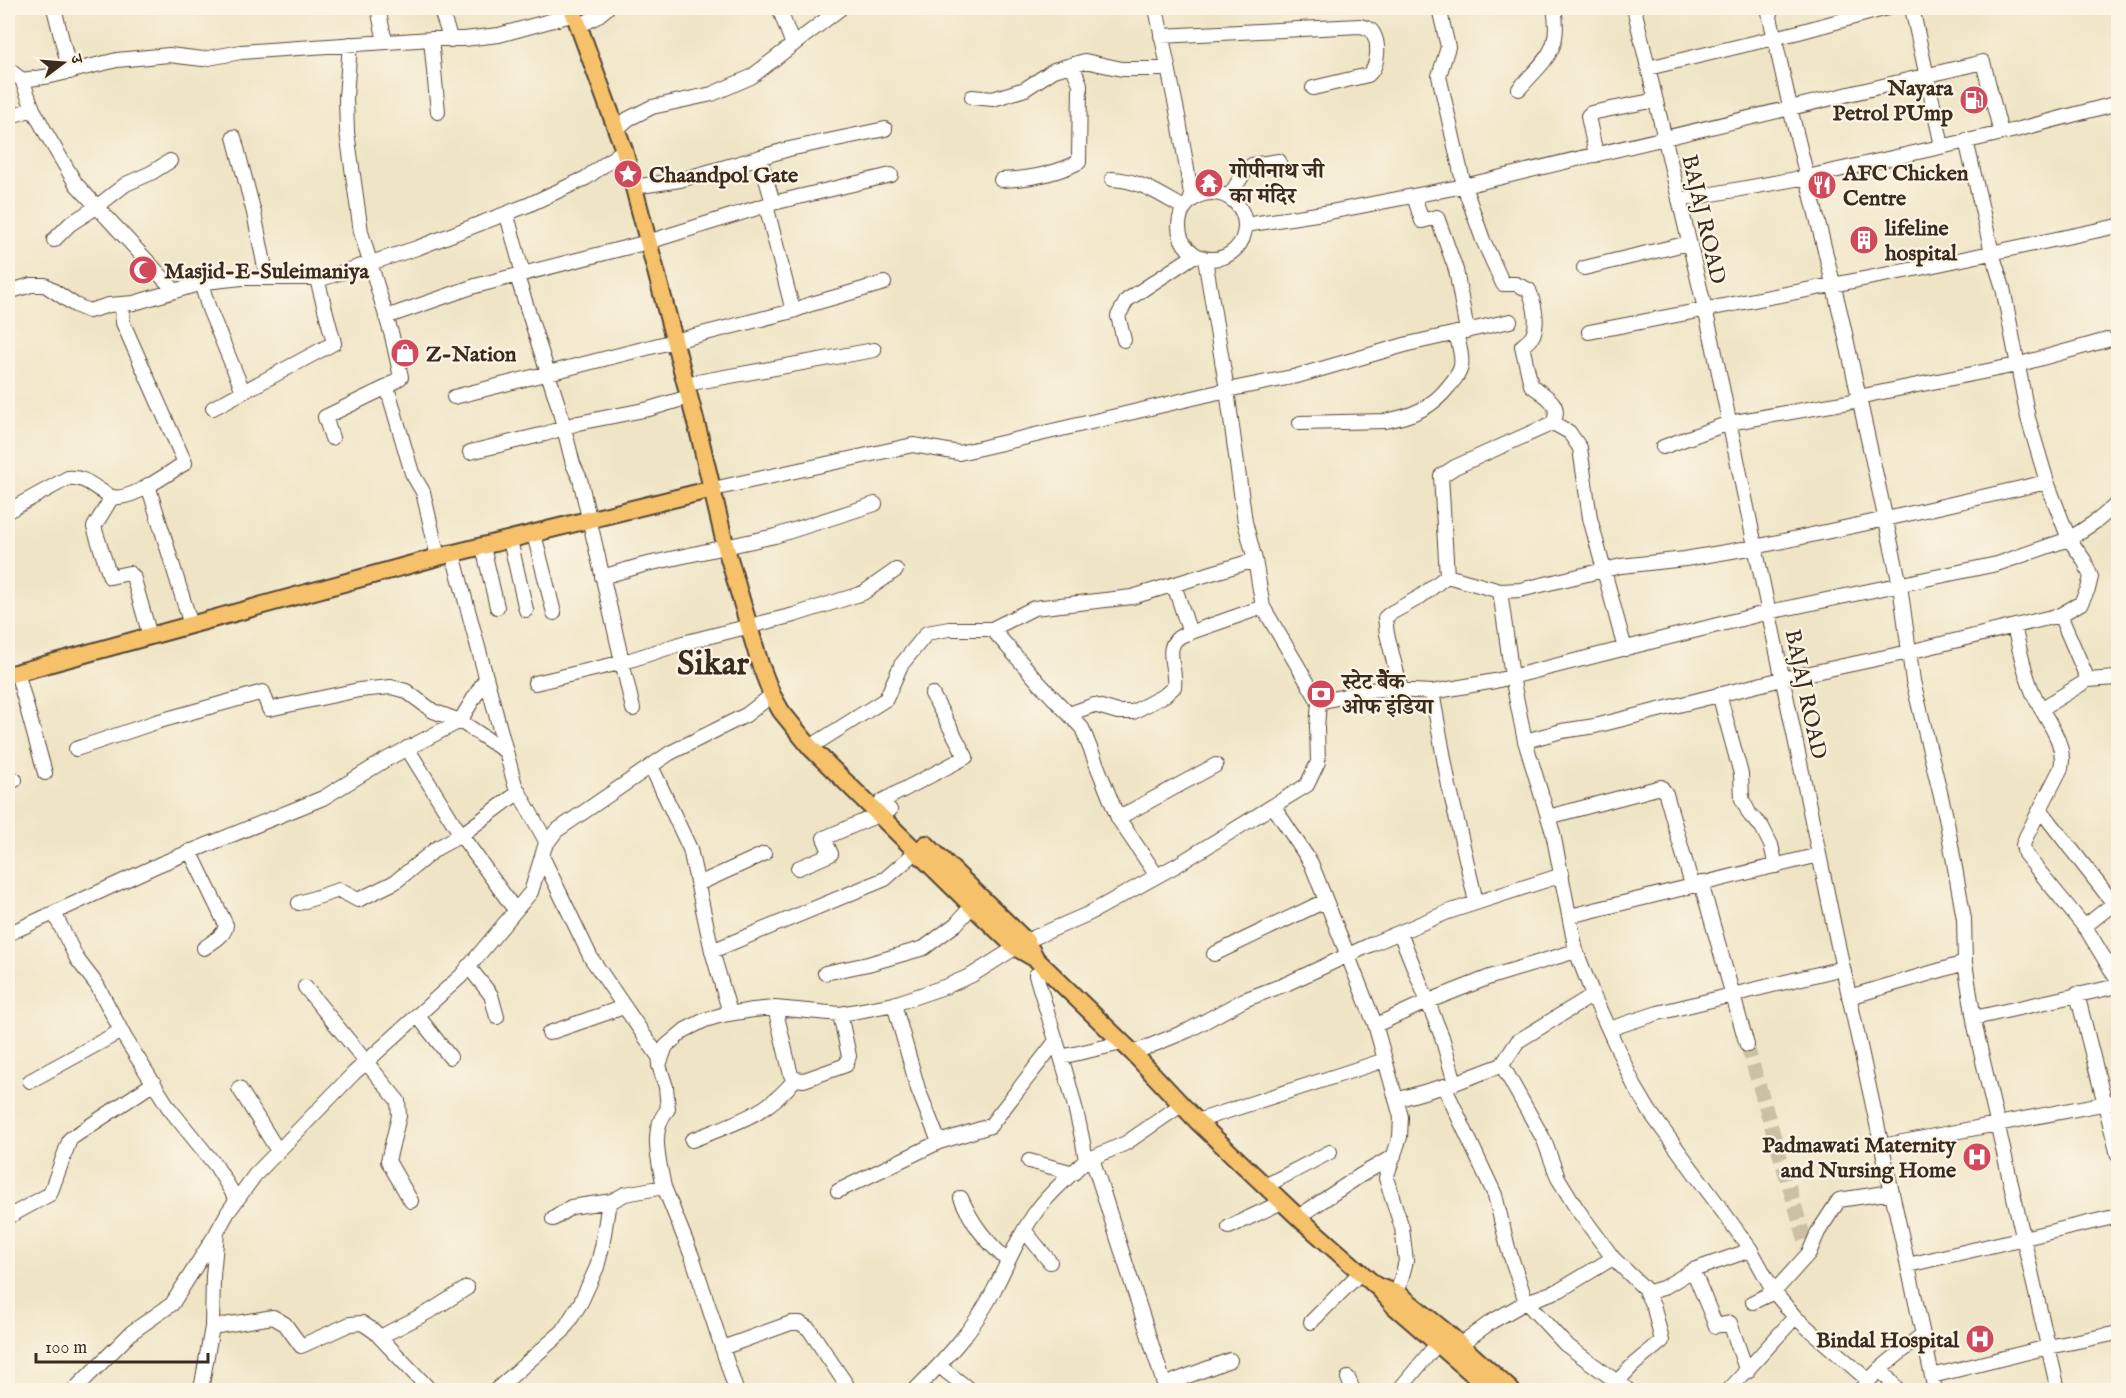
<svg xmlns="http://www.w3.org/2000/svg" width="2126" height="1398" viewBox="0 0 2126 1398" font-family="'IM FELL English','Noto Serif Devanagari',serif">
<rect width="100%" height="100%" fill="#fcf5e5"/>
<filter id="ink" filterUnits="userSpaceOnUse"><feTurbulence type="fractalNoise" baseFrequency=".0167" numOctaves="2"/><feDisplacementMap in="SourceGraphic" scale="12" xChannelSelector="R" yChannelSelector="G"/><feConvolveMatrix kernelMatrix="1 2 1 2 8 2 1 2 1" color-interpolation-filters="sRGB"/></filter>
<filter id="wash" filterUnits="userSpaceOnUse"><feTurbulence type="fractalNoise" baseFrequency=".008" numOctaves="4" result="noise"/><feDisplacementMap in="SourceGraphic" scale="24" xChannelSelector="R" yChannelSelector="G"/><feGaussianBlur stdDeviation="1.35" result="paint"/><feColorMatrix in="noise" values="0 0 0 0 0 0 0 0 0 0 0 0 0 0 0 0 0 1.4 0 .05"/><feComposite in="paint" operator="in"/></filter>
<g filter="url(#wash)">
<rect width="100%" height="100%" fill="#efe5c6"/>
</g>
<g filter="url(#ink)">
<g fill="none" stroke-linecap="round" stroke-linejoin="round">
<path stroke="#cbc0a4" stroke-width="14" stroke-dasharray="14 7" stroke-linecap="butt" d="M1747,1045L1809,1253"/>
<g stroke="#564637" stroke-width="16">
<path id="minor" d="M54,8L70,72
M378,8L385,42
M440,8L451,40
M779,8L793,45
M1156,8L1179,121L1192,200
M1439,8L1448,47L1439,76L1464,186L1483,240L1503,284H1516L1529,290C1534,303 1539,321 1533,335C1531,339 1526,343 1522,346L1531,385C1545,396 1563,403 1553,423L1455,467L1441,476L1447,576L1500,591
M1634,8L1712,339L1836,936L1935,1390
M1768,8L1792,116L1842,320L1900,585L1913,681L1946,817L1964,919L1965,963L1975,1026L2058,1390
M1912,8L1942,146
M579,26L596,17L607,8
M1161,36L1360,26C1365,27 1370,28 1373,33C1380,45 1378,67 1368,75L1313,88
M431,39L438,112
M350,44L346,97L347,132L361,232L392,336L401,377L387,387L412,473L423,492L438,557
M1648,68L1799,32L1887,8
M8,69L22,80L33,109L47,135L76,184L175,291
M22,80L51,76L117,60L169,55L203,59L241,52L431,39H464L499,35L575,14
M1519,89C1545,59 1562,51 1554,8
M972,97L993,99L1025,89L1054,70L1085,61L1122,69H1168
M8,117L33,109
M616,130L628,119L652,107L712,94L751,77L841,8
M234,137L254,213L267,278
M1596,155L1588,116L1591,113L1656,100
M760,158L773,203
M1112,179C1140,180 1161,195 1184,208
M1001,180C1029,179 1055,174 1079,162L1080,84L1072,65
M634,187L680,180L789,149L885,129
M1179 226a33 33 0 1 1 66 0a33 33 0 1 1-66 0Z
M1414,196L1422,221L1437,217L1456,270L1467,331
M1229,197L1245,171L1252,165L1279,161
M1679,200L1807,177L2016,130L2118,103
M766,205L793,311
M508,219L523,274
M1245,225L1330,212L1464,186L1983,62L2001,133
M54,240L70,224L95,208L126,184L151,173L170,161
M1205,259L1227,390L1245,522L1255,560L1263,607L1319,702L1376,689L1432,692L1495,681L1769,612L1997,564L2069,539L2098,520L2118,503
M1584,268L1689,243
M517,276L559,408L573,464L580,479L633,709
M201,283L209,309L243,391
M8,292L31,285H45L75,305L89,311L109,305L134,303L205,282L242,278H324L417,248L528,205L586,178L624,150
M386,317L475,286L648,242L773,203L891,175
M1589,332L1920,268L2118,226
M1124,340L1118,316L1127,300L1195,255
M686,384L874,350
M454,397L793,311L808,305L884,283
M1858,397L2017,365L2107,340
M213,408L334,343L317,279
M1300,423L1385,421C1412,416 1432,408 1449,386C1454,380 1460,373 1461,366C1463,355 1458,343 1456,333
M1553,423L1569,432L1580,448L1590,518L1625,649
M332,438L325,417L387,387
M1663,447L1729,423L1859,400
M470,452L545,434L578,423L649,409L689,397
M148,485L191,625
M713,489L913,445L959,453L1227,390L1297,376L1408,344L1510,321
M112,497L94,527L110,577L129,573L133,576L150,636
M8,511L68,478C86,476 95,489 110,496C128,504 168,473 185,463L123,323L122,304
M534,534L554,613
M510,540L526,610
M483,547L497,607
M453,554L515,785L547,843
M602,577L643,565L775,536L875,504
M1174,585L1190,633
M2060,615L2088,680
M2014,627C2020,649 2024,674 2034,695C2044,718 2067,742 2061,768L2026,837L2023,845L2025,854L2087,930L2118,981
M992,629L1041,685L1082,728L1118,818L1157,876
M17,672L45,773
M535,683L624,662L683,643L794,615L863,593L896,570
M1401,690L1387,634L1385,618L1391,613L1420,597L1447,576
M1432,692L1449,786L1476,902
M1719,694L1741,774L1742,799L1750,815L1762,827L1771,845L1776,866
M2041,709L2088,680L2116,678L2118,679
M1069,714L1094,705L1118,712H1133L1165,695L1174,687C1177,668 1161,645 1183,635L1263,607
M1525,741L1562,731L1595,726L1782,679L1909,652L2060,615L2081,603L2088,589L2091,577L2084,560L2069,539L2047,482L2028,418L2003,288L1992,253L1966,140
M818,742L886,699L901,665L927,633L949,629H992L1034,608L1132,597L1255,560
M407,748L461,835L515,910
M76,749L156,722L263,692L269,709L359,690L391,687L406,691L433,711L460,721L505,751
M651,766L690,849L712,951L730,1013
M8,781L15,780
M882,801L966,757L932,694
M1274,807L1311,863L1375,1024L1401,1117L1400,1137L1386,1178L1402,1228L1406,1261L1395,1302
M2040,809L2114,904
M1548,817L1661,787L1666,794L1692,885
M1118,818L1216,765
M190,851L226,925C225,936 212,942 204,948
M542,856L591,958L661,1060
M798,868L831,854L824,838L890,810
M1701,883L1747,1045
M698,884L764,854
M299,903L339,890L358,900L395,882L437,848L461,835L519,792
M54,913L77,959L97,985L125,1038L169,1108L216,1166L237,1200
M1570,916L1819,855
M2084,927L2118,900
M1400,933L1442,1037L1455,1083
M8,934L160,864L323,798L387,759L460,721L486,678
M712,951L885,879L924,845
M1214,954L1325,901
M468,966L491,995L497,1017
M825,973L868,964L924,948L956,924L979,898
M305,987L398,1101L399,1116L388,1161L411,1201
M2077,994L2118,1155
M1849,997L1965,963
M894,1004L918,1089L939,1142
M775,1008L791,1075L795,1079L804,1080L846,1065L849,1056L840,1014
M417,1015L450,1057
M1974,1018L2118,986
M1376,1025L1424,1003L1490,977L1576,951
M1609,1029L1658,1013L1843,968
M549,1033L624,1007
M1133,1053L1189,1030L1244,1000L1286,984L1372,944L1448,912L1562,875
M1061,1057L1122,1043
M1502,1065L1518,1041L1593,995
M30,1081L121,1031
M1444,1086L1495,1195L1508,1248L1526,1302L1565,1344L1628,1390
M239,1088L278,1151
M1396,1100L1455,1083L1502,1065L1544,1140L1558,1178L1577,1209L1613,1258L1560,1290L1526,1302L1491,1322L1459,1345
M1197,1121L1385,1060
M692,1140C732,1124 769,1114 795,1079
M1882,1146L2118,1101
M1092,1158L1126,1143L1181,1105
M1086,1160L1092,1158L1166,1390
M1029,1161L1074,1173
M1265,1186L1330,1152
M664,1187L693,1259L736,1390
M838,1191L939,1142L990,1126L1056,1041
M961,1198C973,1225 985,1240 1007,1260
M8,1217L50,1194L70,1139L154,1083
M1298,1217L1361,1175L1394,1156
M553,1219L571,1207L612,1201
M1229,1227L1282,1202
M1024,1230L1050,1262
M1751,1250L1650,1112L1634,1085L1593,995L1576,951L1553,833L1525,741L1512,677L1500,591L1520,590L1621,566L1685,559L1755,547L1886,519L2047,482
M1613,1258L1644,1288L1654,1308L1662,1341L1634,1364L1616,1383
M1908,1265L2118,1216
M1693,1270L1716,1326L1730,1323L1747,1372
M1646,1293L1663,1288L1693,1270L1751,1250L1774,1292L1753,1302
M1795,1317L1869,1381
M1311,1322L1360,1273
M212,1327L273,1317L285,1324L301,1346L350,1324L362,1323L374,1331L430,1390
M380,1337L432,1310L467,1288
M722,1348L791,1323H800L809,1329L850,1390
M939,1366L970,1390
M1880,1369L1898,1390
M1932,1376L2048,1347L2118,1333
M1348,1378L1353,1390
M1164,1385L1230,1360
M74,1390L132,1332L172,1304L216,1234
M201,1390L212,1327L213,1276L217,1232L228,1212L255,1175L354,1073L461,976L531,892L545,846L556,831L670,753L746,715L772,695
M496,1390L563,1331L581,1302L597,1267L602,1247L608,1208L612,1201L625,1194L664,1187C659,1161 649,1130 668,1109L666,1087L659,1065L666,1046L685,1030L705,1020L722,1015L753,1010L775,1008L840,1014L863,1010L894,1004L947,986L972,975L1026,941L1088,914L1177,865L1307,785L1318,762L1317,727L1319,702
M915,1390C944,1361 975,1328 994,1290C1008,1263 1019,1234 1038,1209C1051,1191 1070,1176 1086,1160C1076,1097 1054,1036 1036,975
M1399,1390L1437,1344
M1729,1390L1795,1317L1774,1292L1809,1253L1818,1232L1839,1200L1892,1192
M1860,1390L1880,1369L1923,1334"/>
</g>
<g stroke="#564637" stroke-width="20">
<path id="major" d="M572,8L624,150L700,438L726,548L760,664L772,695L781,711L810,747L972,906L1015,947L1036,959L1133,1053L1197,1121L1298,1217L1376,1286L1399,1294L1446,1332L1511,1390
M8,675L438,557L713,489
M926,844L1026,941L1035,957
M1377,1286L1394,1306L1491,1390"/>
</g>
<use href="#minor" stroke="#fff" stroke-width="14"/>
<use href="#major" stroke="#f5c16b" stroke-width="16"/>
</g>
</g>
<defs>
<g id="fuel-disc" transform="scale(1.5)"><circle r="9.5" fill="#d1495b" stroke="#fcf5e5"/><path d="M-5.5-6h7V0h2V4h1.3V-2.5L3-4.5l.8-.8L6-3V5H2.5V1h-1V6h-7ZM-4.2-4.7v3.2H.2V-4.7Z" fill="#fff"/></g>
<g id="sight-disc" transform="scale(1.5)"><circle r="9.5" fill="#d1495b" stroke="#fcf5e5"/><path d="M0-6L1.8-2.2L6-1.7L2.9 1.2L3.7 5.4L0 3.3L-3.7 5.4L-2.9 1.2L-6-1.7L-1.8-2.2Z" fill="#fff"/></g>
<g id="temple-disc" transform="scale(1.5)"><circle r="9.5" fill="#d1495b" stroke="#fcf5e5"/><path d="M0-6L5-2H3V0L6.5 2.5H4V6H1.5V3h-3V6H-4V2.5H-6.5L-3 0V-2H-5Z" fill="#fff"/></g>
<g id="restaurant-disc" transform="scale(1.5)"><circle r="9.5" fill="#d1495b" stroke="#fcf5e5"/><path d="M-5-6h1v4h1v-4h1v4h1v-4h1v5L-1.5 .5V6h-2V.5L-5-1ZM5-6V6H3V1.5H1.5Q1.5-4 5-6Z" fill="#fff"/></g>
<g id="building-disc" transform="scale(1.5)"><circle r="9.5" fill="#d1495b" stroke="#fcf5e5"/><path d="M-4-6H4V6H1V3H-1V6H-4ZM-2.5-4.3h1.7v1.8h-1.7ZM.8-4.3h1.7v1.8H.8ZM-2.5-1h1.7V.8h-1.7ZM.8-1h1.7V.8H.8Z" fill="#fff"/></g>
<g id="mosque-disc" transform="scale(1.5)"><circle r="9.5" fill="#d1495b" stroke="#fcf5e5"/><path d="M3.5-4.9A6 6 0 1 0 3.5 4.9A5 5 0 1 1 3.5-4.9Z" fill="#fff"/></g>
<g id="shop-disc" transform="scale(1.5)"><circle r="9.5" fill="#d1495b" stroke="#fcf5e5"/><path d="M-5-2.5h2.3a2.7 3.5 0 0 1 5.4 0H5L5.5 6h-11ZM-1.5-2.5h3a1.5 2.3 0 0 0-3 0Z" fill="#fff"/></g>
<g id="bank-disc" transform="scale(1.5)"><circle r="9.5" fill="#d1495b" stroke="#fcf5e5"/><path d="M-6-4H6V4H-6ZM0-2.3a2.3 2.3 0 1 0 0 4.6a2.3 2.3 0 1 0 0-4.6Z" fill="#fff"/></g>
<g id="hospital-disc" transform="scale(1.5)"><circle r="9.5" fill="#d1495b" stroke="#fcf5e5"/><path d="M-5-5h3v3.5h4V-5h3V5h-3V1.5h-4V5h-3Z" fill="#fff"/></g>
</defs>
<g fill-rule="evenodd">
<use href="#fuel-disc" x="1974" y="100"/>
<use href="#sight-disc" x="628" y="174"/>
<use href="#temple-disc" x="1209" y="183"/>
<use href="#restaurant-disc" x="1822" y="185"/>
<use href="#building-disc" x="1864" y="240"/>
<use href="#mosque-disc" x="143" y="270"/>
<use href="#shop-disc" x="405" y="353"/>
<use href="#bank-disc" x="1321" y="694"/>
<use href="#hospital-disc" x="1977" y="1157"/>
<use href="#hospital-disc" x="1980" y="1339"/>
</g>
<g text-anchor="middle" stroke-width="4.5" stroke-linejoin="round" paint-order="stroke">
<g font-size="22" font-weight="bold" fill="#3b2a1e" stroke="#fcf5e5" text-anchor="start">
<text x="1953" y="95" text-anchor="end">Nayara<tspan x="1953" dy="25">Petrol PUmp</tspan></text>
<text x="1230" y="178">गोपीनाथ जी<tspan x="1230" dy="25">का मंदिर</tspan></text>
<text x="1843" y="180">AFC Chicken<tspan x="1843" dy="25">Centre</tspan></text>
<text x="649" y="182">Chaandpol Gate</text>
<text x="1885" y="235">lifeline<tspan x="1885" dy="25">hospital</tspan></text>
<text x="164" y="278">Masjid-E-Suleimaniya</text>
<text x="426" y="361">Z-Nation</text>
<text x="1342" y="689">स्टेट बेैंक<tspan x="1342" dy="25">ओफ इंडिया</tspan></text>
<text x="1956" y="1152" text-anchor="end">Padmawati Maternity<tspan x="1956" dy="25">and Nursing Home</tspan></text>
<text x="1959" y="1347" text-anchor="end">Bindal Hospital</text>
</g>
<g font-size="22" fill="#3b2a1e" stroke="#fcf5e5">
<text transform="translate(1705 219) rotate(77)" y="8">BAJAJ ROAD</text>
<text transform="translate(1807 694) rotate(78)" y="8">BAJAJ ROAD</text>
</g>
<g font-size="34" font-weight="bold" fill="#3b2a1e" stroke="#fcf5e5">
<text x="713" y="674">Sikar</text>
</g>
</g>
<rect width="2126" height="1398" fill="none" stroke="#fcf5e5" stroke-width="30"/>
<g transform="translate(63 63) rotate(74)" stroke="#fcf5e5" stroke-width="4.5" paint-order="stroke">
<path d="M0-4.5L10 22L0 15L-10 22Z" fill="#3b2a1e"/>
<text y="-9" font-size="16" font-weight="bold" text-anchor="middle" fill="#3b2a1e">उ</text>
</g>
<path d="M36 1353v9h172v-9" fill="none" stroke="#3b2a1e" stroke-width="3"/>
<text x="45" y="1353" font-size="18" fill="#3b2a1e" stroke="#fcf5e5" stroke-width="4.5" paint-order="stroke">100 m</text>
</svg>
